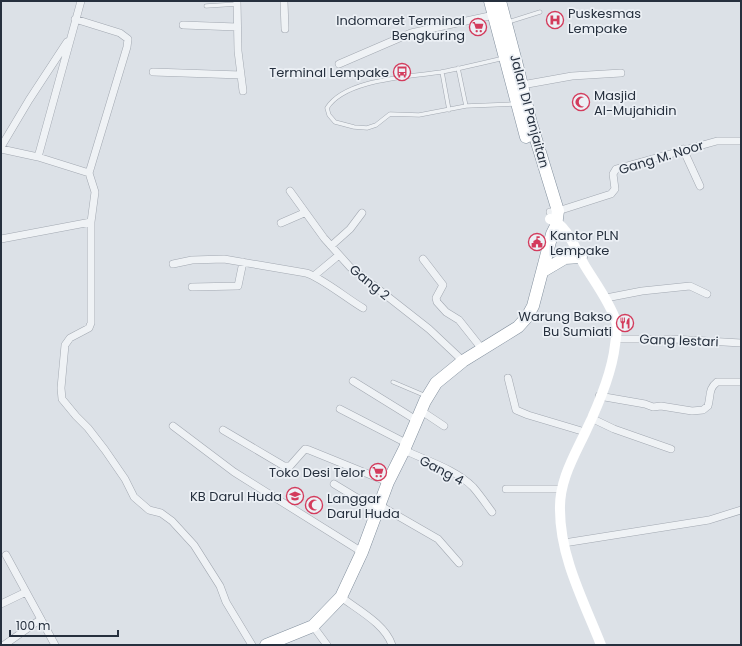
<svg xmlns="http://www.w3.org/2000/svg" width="742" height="646" viewBox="0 0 742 646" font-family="Poppins,sans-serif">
<rect width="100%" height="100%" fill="#dce1e7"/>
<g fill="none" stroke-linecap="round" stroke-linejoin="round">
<g stroke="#a2a8b1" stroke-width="4.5">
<path id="service" d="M206,6L237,4
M508,22L540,12
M504,58C483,63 462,68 441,72C409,77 345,79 327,108L329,115L335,122L354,127L367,128L376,125L390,114L419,115L466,106L515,104
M458,68L466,106
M442,72L449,110
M393,382L426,396"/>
</g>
<g stroke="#a2a8b1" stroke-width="8">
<path id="minor" d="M237,1L238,51L243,91
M284,1L285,29
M75,19L120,33L128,39L127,47L89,173
M183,25L237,27
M339,64L411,33L494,15
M153,72L241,75
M522,85L572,76L621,73
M1,147L29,100L67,42
M1,149L38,157L89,173L95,192L91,222L1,239
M683,149L700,186
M38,157L81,1
M290,191L324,238L350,267L429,329L463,361
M550,212L558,211L611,194L615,189L613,174L616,169L717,141H741
M91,222V323L89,328L70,338L65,345L61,388L62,399L76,416L88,428L105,450L125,479L134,497L149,510L161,513L172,521L194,545L220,586L226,602L252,645
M281,223L304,213
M331,246L350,229L362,213
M423,259L443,285L436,298L437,302L446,312L459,320L482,349
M173,264L192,260L224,259L306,273C319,276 349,300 363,308
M315,275L339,255
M192,287L238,286L243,262
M606,298L642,291L690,286L707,294
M616,339H673L741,343
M508,378L516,410L528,415L585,432
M353,381L416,420
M599,396L645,404L653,407L661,406L692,411L703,410L708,406C711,396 708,389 717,382H741
M340,409L406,443
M420,410L444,426
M591,418L614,429L671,449
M173,426L234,472L362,552
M223,430L284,466H290L305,449L309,450L388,482
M404,450C427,461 455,469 473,487C480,495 486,504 492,512
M334,484L377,510
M506,489H562
M379,505L438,539L459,563
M564,543L709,520L741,510
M6,555L55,645
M341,597C358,610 385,624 392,645
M1,604L26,592
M313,626L327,645
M4,645L41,619"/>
</g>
<g stroke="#83909e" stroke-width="13">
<path id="trunk" d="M490,1L526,137
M543,271L565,258L581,257
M266,645L313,626L341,597L362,552L388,482L404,450L425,401L436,383L463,361L518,327L527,317L533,306L552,234L556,226L558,211L531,123L518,69L500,1"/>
</g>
<use href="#service" stroke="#eff2f5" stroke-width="3.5"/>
<use href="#minor" stroke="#eff2f5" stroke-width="7"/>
<path stroke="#fff" stroke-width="10" d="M550,219C568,225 576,251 585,266C596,284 609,301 616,321C618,329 616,337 615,345C612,373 597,408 585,433C573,458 559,482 560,510C560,557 584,602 601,645"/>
<use href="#trunk" stroke="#fff" stroke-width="12"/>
</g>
<defs>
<g id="hospital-ring" transform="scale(0.9)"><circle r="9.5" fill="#ecf0f5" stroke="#d33b5c" stroke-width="1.5"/><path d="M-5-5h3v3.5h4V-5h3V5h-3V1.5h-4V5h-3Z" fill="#d33b5c"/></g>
<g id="supermarket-ring" transform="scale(0.9)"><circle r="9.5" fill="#ecf0f5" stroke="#d33b5c" stroke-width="1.5"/><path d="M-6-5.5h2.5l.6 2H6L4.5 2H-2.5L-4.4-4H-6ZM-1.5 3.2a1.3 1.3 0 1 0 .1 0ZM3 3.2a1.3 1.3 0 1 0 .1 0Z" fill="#d33b5c"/></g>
<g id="bus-ring" transform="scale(0.9)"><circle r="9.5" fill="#ecf0f5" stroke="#d33b5c" stroke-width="1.5"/><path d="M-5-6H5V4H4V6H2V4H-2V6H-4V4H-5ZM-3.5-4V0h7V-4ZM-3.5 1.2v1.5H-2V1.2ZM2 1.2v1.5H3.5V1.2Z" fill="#d33b5c"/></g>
<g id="mosque-ring" transform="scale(0.9)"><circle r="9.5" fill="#ecf0f5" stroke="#d33b5c" stroke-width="1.5"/><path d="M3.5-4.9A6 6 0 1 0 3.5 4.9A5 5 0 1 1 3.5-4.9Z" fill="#d33b5c"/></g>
<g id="civic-ring" transform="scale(0.9)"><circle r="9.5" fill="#ecf0f5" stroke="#d33b5c" stroke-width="1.5"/><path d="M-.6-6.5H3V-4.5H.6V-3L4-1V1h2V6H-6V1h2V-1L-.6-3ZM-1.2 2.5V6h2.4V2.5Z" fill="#d33b5c"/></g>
<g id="restaurant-ring" transform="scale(0.9)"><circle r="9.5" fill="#ecf0f5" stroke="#d33b5c" stroke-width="1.5"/><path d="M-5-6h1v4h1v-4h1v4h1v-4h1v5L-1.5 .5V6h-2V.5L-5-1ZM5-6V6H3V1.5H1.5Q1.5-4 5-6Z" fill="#d33b5c"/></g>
<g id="school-ring" transform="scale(0.9)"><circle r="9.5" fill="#ecf0f5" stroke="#d33b5c" stroke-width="1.5"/><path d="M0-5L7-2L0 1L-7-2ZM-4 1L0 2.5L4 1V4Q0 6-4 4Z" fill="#d33b5c"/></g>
</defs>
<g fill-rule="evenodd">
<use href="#hospital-ring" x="555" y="20"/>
<use href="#supermarket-ring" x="478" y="27"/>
<use href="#bus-ring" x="402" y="72"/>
<use href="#mosque-ring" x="581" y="102"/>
<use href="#civic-ring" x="537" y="242"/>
<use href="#restaurant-ring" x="625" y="323"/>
<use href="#supermarket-ring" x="378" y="472"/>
<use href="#school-ring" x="295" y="496"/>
<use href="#mosque-ring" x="314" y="505"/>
</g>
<g text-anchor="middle" stroke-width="3.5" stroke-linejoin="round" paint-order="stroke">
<g font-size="13" fill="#26303e" stroke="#ecf0f5" text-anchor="end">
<text x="568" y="18" text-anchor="start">Puskesmas<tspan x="568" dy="15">Lempake</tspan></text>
<text x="465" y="25">Indomaret Terminal<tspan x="465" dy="15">Bengkuring</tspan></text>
<text x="389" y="77">Terminal Lempake</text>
<text x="594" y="100" text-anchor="start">Masjid<tspan x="594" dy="15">Al-Mujahidin</tspan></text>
<text x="550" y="240" text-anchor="start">Kantor PLN<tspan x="550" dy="15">Lempake</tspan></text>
<text x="612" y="321">Warung Bakso<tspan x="612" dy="15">Bu Sumiati</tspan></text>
<text x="365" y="477">Toko Desi Telor</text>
<text x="282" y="501">KB Darul Huda</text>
<text x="327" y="503" text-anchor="start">Langgar<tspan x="327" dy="15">Darul Huda</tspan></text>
</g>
<g font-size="13" fill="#26303e" stroke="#ecf0f5">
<text transform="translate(530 111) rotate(75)" y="5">Jalan DI Panjaitan</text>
<text transform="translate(661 157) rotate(-17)" y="5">Gang M. Noor</text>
<text transform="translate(370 282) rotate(39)" y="5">Gang 2</text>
<text transform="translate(679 340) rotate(2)" y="5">Gang lestari</text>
<text transform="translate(442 470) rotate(28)" y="5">Gang 4</text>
</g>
</g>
<rect width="742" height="646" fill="none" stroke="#26303e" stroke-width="4"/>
<path d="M10 630v6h108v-6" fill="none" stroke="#26303e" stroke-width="2"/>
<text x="16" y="630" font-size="12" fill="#26303e" stroke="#ecf0f5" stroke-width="3" paint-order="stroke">100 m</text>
</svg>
